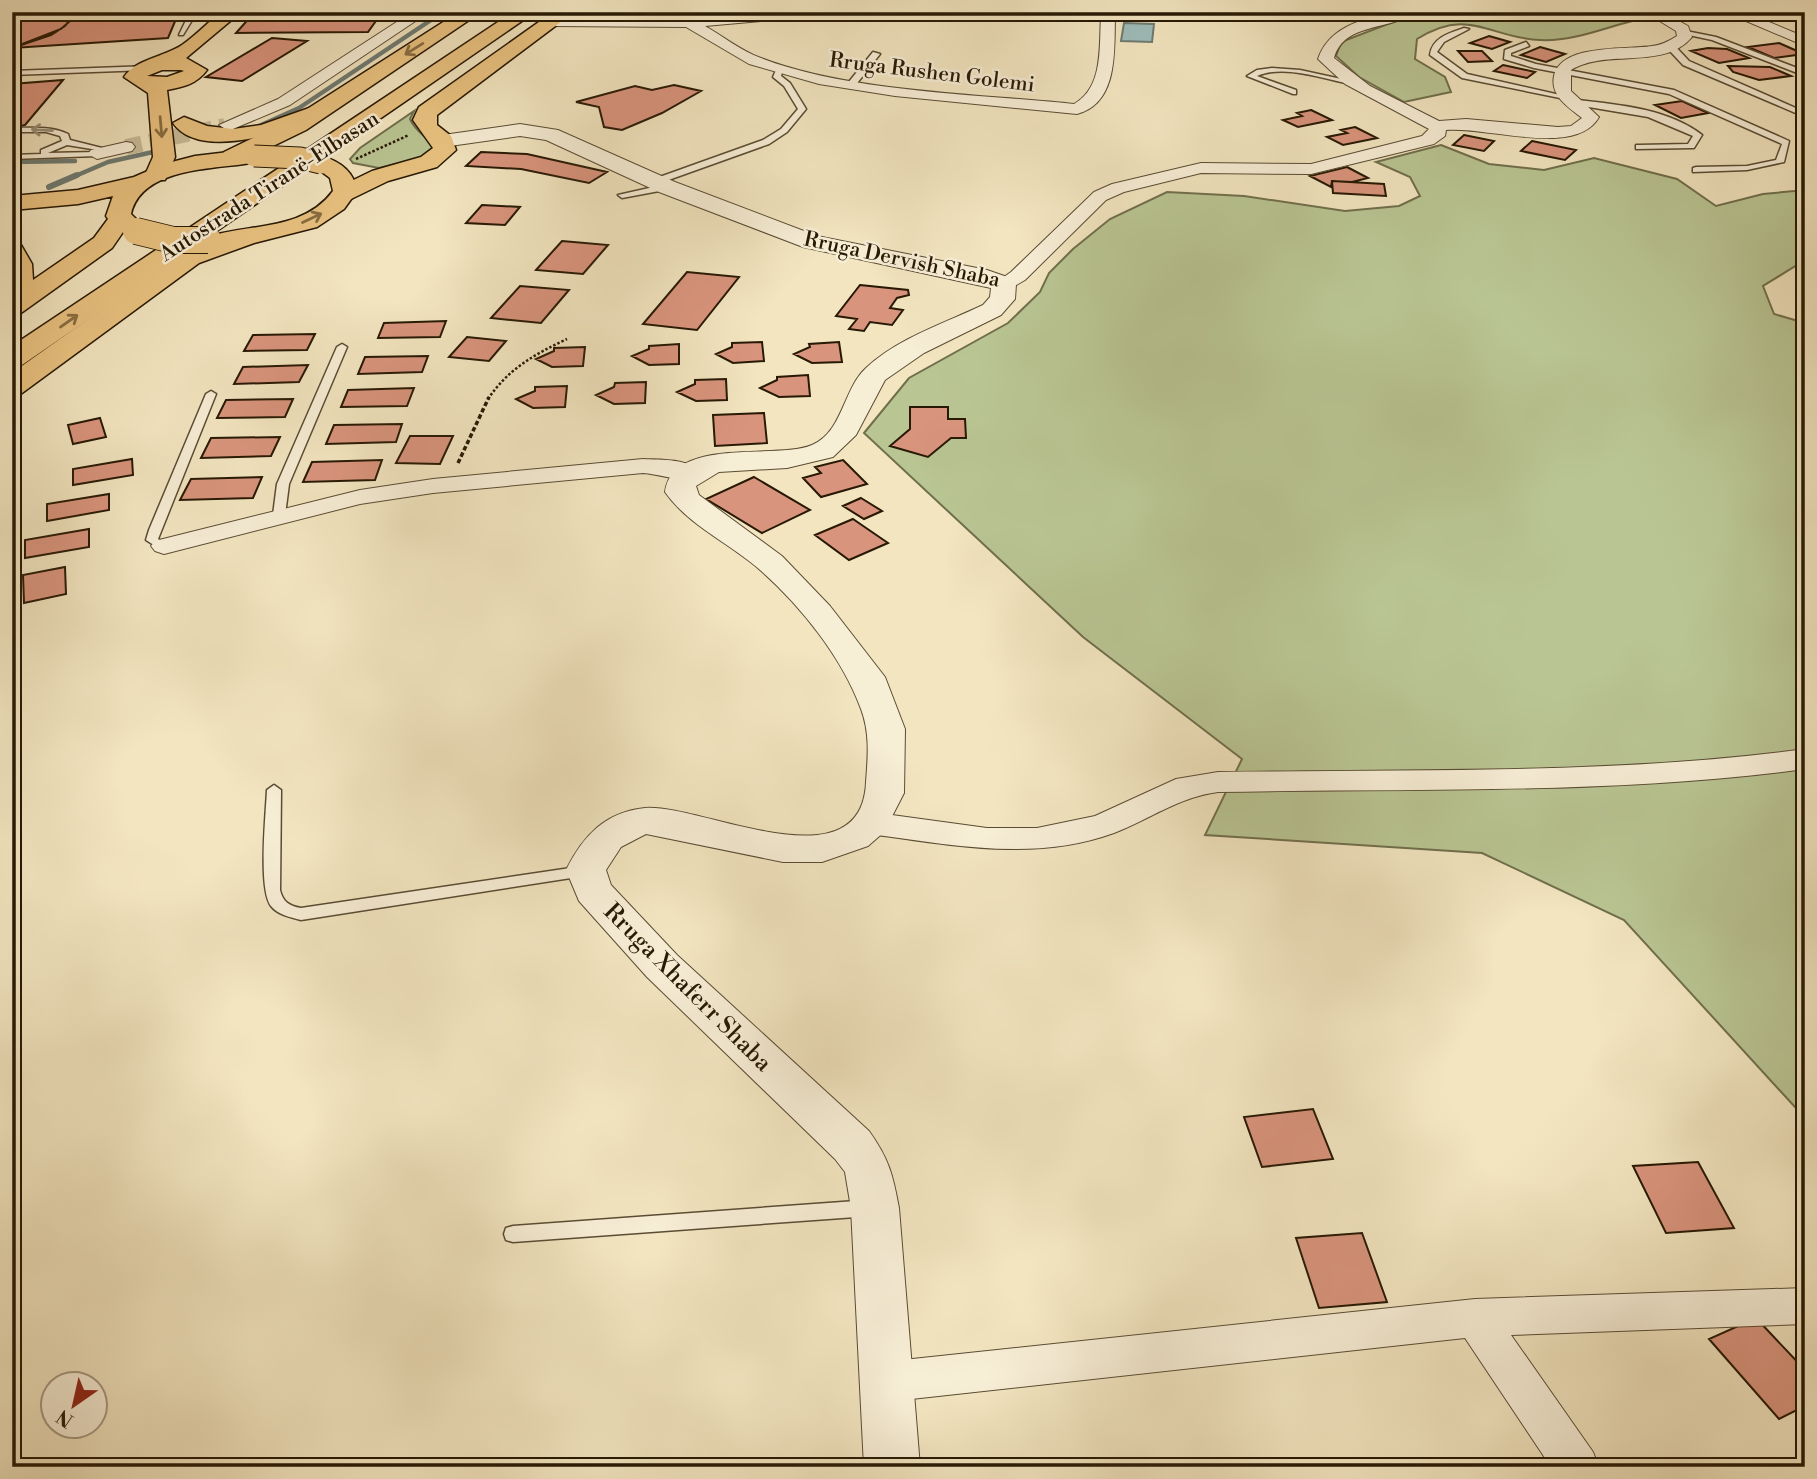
<svg xmlns="http://www.w3.org/2000/svg" width="1817" height="1479" viewBox="0 0 1817 1479" font-family="'Libre Bodoni',serif">
<rect width="100%" height="100%" fill="#f2e5c0"/>
<filter id="stains"><feTurbulence type="fractalNoise" baseFrequency=".00286" numOctaves="4"/><feColorMatrix values="0 0 0 0 .2 0 0 0 0 .09 0 0 0 0 .02 0 0 0 .5 -.17"/></filter>
<radialGradient id="worn" r=".72"><stop offset=".6" stop-color="#630" stop-opacity="0"/><stop offset="1" stop-color="#630" stop-opacity=".3"/></radialGradient>
<path fill="#b9c593" stroke="#706f4c" stroke-width="2" d="M1419,12H1640L1650,17C1614,23 1578,42 1540,40C1489,38 1469,6 1417,39L1415,59L1445,77L1451,92L1404,102L1359,77L1336,56L1341,42Z
M414,111L410,119C416,133 429,137 436,150L433,155L379,168L353,163L350,159L360,148Z
M1441,145L1489,164L1544,170L1594,158L1677,179L1716,206L1763,194L1805,190V260L1763,286L1774,314L1805,323V1118L1624,920L1482,853L1205,835L1242,759L1083,637L864,433L909,378L1008,323L1040,292L1049,273L1073,249L1110,219L1167,192L1244,196L1345,211L1399,206L1420,196L1410,177L1376,162Z"/>
<path fill="#9ebdbb" stroke="#6e7b72" stroke-width="2" d="M1124,23L1154,24L1152,42L1121,41Z"/>
<g fill="none" stroke-linecap="round" stroke-linejoin="round">
<path stroke="#6e7b72" stroke-width="4.5" d="M259,126L299,108L434,18L449,12
M12,162L75,161
M73,177L108,162L153,152"/>
<path stroke="#6e7b72" stroke-width="6" d="M49,187L77,175"/>
</g>
<path fill="#d9947d" stroke="#271904" stroke-width="2" d="M12,12H66L71,18L65,26L51,35L12,48Z
M66,12H179L168,38L12,48L61,29L70,21Z
M381,14L368,32L236,33L252,15Z
M1489,36L1510,42L1492,49L1470,43Z
M272,38L307,41L242,81L206,77Z
M1779,43L1804,54L1774,58L1748,47Z
M1540,47L1565,54L1546,62L1521,55Z
M1708,48L1727,49L1749,58L1719,63L1691,51Z
M1458,51H1482L1492,61L1468,62Z
M1503,65L1535,72L1527,78L1494,71Z
M1728,66L1770,67L1791,76L1759,80L1733,72Z
M63,80L25,125L12,128V84Z
M674,85L701,91L662,113L622,130L604,127L599,107L576,102L635,86L652,90Z
M1682,101L1708,113L1681,118L1655,105Z
M1311,110L1332,120L1298,127L1283,120L1302,116L1297,113Z
M1355,127L1377,138L1343,145L1327,137L1347,133L1341,130Z
M1464,135L1494,141L1484,151L1453,145Z
M1532,141L1576,150L1565,160L1521,151Z
M481,152L527,154L607,172L589,183L521,169L466,166Z
M1347,167L1368,178L1352,182L1332,181L1331,187L1310,176Z
M1332,181L1384,184L1386,196L1333,193Z
M482,205L520,207L505,225L466,223Z
M562,241L608,245L583,274L536,270Z
M687,272L739,277L697,330L643,324Z
M860,285L908,290L909,295L897,298L890,308L903,310L892,325L870,322L864,331L849,329L857,319L836,316Z
M520,286L569,290L541,323L491,318Z
M446,321L440,337L378,338L384,323Z
M315,334L307,350L244,351L253,335Z
M467,337L506,341L489,361L449,357Z
M762,342L764,361L733,363L716,354L732,347V343Z
M839,342L842,362L812,363L794,354L810,347L809,344Z
M679,344V364L649,365L632,356L649,349V346Z
M585,347L583,366L552,367L536,359L554,351V348Z
M428,356L422,372L358,374L365,357Z
M308,365L299,382L234,384L243,367Z
M808,375L810,396L779,397L760,388L777,380V377Z
M726,379L727,400L696,401L677,392L695,384V380Z
M646,382L645,403L614,404L596,395L614,387L615,383Z
M567,386L565,407L533,408L516,399L535,391V387Z
M414,388L407,406L341,407L348,390Z
M293,399L285,417L217,418L226,400Z
M910,407H948V419H965L966,438H951L928,457L890,446L910,429Z
M764,413L767,443L715,446L713,415Z
M100,418L106,437L73,444L68,425Z
M402,424L396,442L326,444L334,425Z
M410,436H453L440,464L396,463Z
M280,437L271,456L201,458L211,438Z
M132,459L133,475L73,485V469Z
M382,460L375,480L303,482L312,462Z
M843,460L867,484L821,497L803,478L821,473L815,467Z
M262,477L253,498L180,500L191,479Z
M754,477L810,510L762,533L706,499Z
M109,494V510L47,521V504Z
M861,498L882,511L864,519L843,506Z
M853,519L888,543L849,560L815,535Z
M89,529V547L25,558V540Z
M65,567L66,594L24,603L23,575Z
M1313,1109L1333,1159L1262,1167L1244,1117Z
M1698,1162L1734,1228L1666,1233L1633,1166Z
M1362,1233L1387,1302L1319,1308L1296,1238Z
M1756,1318L1805,1370V1406L1779,1419L1709,1339Z"/>
<g fill="none" stroke-linecap="round" stroke-linejoin="round">
<path stroke="#c9bc9a" stroke-width="16" stroke-dasharray="16 8" stroke-linecap="butt" d="M126,147L225,126"/>
<g stroke="#5a4c33" stroke-width="3">
<path id="service" d="M190,12H197L183,35H179Z
M1464,28L1469,29L1444,42L1437,52L1467,74L1569,97L1565,99L1462,78L1430,55C1432,38 1449,33 1464,28Z
M1686,31L1716,37L1805,71V76L1712,40L1684,34Z
M1526,42L1529,46L1511,53V56L1536,64L1674,90L1789,141L1784,162L1747,170L1693,172V168L1696,167L1747,166L1776,160L1782,144L1669,94L1534,68L1504,59L1505,50Z
M1668,45H1674L1689,61L1805,112V117L1683,65L1668,49Z
M873,52L880,54L854,87H848V83Z
M150,66L151,68L147,70L12,75V71Z
M777,68H783L781,76L790,83L806,109L787,132L769,144L660,183H654V179L763,140L781,129L798,109L784,86L773,77Z
M1272,68L1300,70L1355,82L1351,84C1323,79 1285,64 1257,76L1296,90V94H1293L1247,76L1257,70Z
M1568,99C1611,104 1666,107 1702,135L1694,148H1691L1636,149V145H1639L1688,144L1693,136L1648,117L1565,103V99Z
M12,128C31,128 51,126 68,134L70,140L102,148L98,150L67,145L48,153L97,152L101,154L97,156L12,159V155L41,154V150L62,141L60,136L46,132H12Z
M667,184L671,187L670,189L622,198L618,195Z
M342,344L347,347L289,484L285,515L283,517H275L273,515L277,484L337,347Z
M211,391L216,394L158,539L170,546L168,549H160L146,540L149,530L206,394Z
M274,785L281,790L280,890C283,902 289,906 301,908L584,866L589,867L592,871L589,875L584,876L301,920C290,917 278,915 271,906C258,889 266,814 267,790Z
M870,1200L877,1202L879,1208L877,1214L870,1216L513,1242L506,1240L504,1234L506,1228L513,1226Z"/>
</g>
<g stroke="#5a4c33" stroke-width="2">
<path id="minor" d="M412,12H429L290,105L233,129L227,130L219,125L278,99Z
M762,12H822L815,16L705,26C723,36 741,51 761,58C849,92 979,94 1074,104C1104,87 1099,46 1101,16L1110,12L1115,16C1114,49 1119,103 1077,114L895,96L819,84L749,64L686,27L552,26L545,22L552,18L689,19Z
M904,12H989L982,16H911Z
M1390,12H1413C1390,32 1345,21 1334,58L1370,86L1439,121L1466,119L1558,127L1571,126L1582,118C1568,107 1550,96 1554,76C1561,43 1628,50 1652,46C1662,45 1669,41 1677,36L1676,31L1645,12H1663L1688,26L1692,37C1663,71 1607,48 1571,70V91L1599,117C1576,158 1487,126 1446,130L1445,136L1434,144L1311,174L1201,173L1124,192L1106,200L1025,280L1011,288H997L994,284L1011,272L1094,192L1112,184L1201,163L1311,164L1422,136L1429,129L1345,84L1318,59C1329,27 1361,20 1390,12Z
M1725,12H1745L1805,37V46Z
M126,142L132,143L135,147L132,151L97,159L88,154L91,150Z
M643,459C660,460 691,458 702,474L699,479C684,483 659,474 643,473L433,493L360,504L164,554L155,551L151,546L155,541L360,490L433,479Z
M1805,749V769C1614,795 1411,788 1218,792C1179,797 1150,819 1114,833C1034,862 952,845 870,834L859,830L854,823L859,816L870,812L987,828H1037L1095,816L1176,779L1218,772C1412,769 1612,775 1805,749Z
M1805,1288V1324L1511,1335L1593,1452L1599,1467H1551L1465,1338L884,1402L869,1396L862,1382L869,1368L884,1362L1475,1299Z"/>
</g>
<g stroke="#5a4c33" stroke-width="2">
<path id="tertiary" d="M520,124L558,130L675,182L817,236L987,270L1013,279L1016,284L1015,299L1001,315L924,353L885,380L856,435L833,457L787,468L719,472L696,486L699,495L782,556L830,606L885,677L905,729L904,793L884,832L868,846L822,862H783L646,834L621,847L606,870L611,885L677,955L869,1131C889,1159 893,1175 899,1208L920,1467H864L851,1208L845,1172L835,1159L647,977L579,901L566,870C583,836 605,812 645,808C699,803 862,888 866,782C868,756 870,733 861,709C842,657 801,606 759,569C729,543 688,525 665,492C672,436 777,460 812,445C843,432 843,389 866,368C898,338 945,323 983,305L990,297L991,288L803,247L659,192L546,140L520,136L443,147L432,141L443,135Z"/>
</g>
<g stroke="#271904" stroke-width="3">
<path id="primary" d="M220,12H241L186,58L207,70C197,84 183,87 167,90L175,157L165,180H149L145,175L153,157L148,93L124,77C136,59 164,57 182,45C195,36 208,23 220,12ZM162,70H181L184,71L167,77L147,76Z
M553,12H574L437,115V125L451,136L456,150L437,167L388,181L351,199H335L331,194L335,189L372,171L421,157L433,148L413,120L419,107Z
M315,106L326,112L323,117C289,130 200,162 173,123L184,117L207,126L233,129L261,125Z"/>
</g>
<g stroke="#271904" stroke-width="3">
<path id="trunk" d="M254,149L262,151L265,156L262,161C223,170 142,164 131,214L148,231L145,236L136,238L123,232L112,248L21,313L12,315V243L21,245L32,264L33,280L94,238L108,219L106,216L113,196L78,204L12,210V196L78,190L134,177L164,164L195,156Z
M321,156C339,161 354,171 357,191L344,209L317,227L254,243L199,263L22,393L12,396V373L181,253L212,242L214,235C256,224 305,229 333,191L330,178L310,163Z"/>
</g>
<g stroke="#271904" stroke-width="3">
<path id="motorway" d="M459,12H481L306,130L240,162L232,164L221,157L224,152L290,120Z
M513,12H535L22,365L12,367V346Z"/>
</g>
<path stroke="#271904" stroke-width="2.5" stroke-dasharray="2.5 2" stroke-linecap="butt" d="M356,159L409,135
M488,399C508,369 535,354 567,339"/>
<path stroke="#271904" stroke-width="3.5" stroke-dasharray="4.5 2.5" stroke-linecap="butt" d="M458,463L489,397"/>
<use href="#service" fill="#f7eed6" fill-rule="evenodd"/>
<use href="#minor" fill="#f7eed6" fill-rule="evenodd"/>
<use href="#tertiary" fill="#f7eed6" fill-rule="evenodd"/>
<use href="#primary" fill="#e9c280" fill-rule="evenodd"/>
<use href="#trunk" fill="#e9c280" fill-rule="evenodd"/>
<use href="#motorway" fill="#e9c280" fill-rule="evenodd"/>
<g stroke="#271904" stroke-width="23" stroke-linecap="butt">
<path id="trunk-bridge-far1" d="M254,156L300,158L321,163"/>
</g>
<g stroke="#271904" stroke-width="28" stroke-linecap="butt">
<path id="trunk-bridge" d="M136,231L173,240H208"/>
</g>
<use href="#trunk-bridge-far1" stroke="#e9c280" stroke-width="21"/>
<use href="#trunk-bridge" stroke="#e9c280" stroke-width="26"/>
</g>
<defs><path id="oneway-shaft" d="M-6 0H5M1.5-3L5.5 0L1.5 3" fill="none" stroke-width="1.6" stroke-linecap="round" stroke-linejoin="round" transform="scale(1.75)"/></defs>
<g stroke="#886e42">
<use href="#oneway-shaft" transform="translate(414 49) rotate(148)"/>
<use href="#oneway-shaft" transform="translate(161 127) rotate(85)"/>
<use href="#oneway-shaft" transform="translate(312 218) rotate(-25)"/>
<use href="#oneway-shaft" transform="translate(69 321) rotate(-35)"/>
</g>
<use stroke="#998e78" href="#oneway-shaft" transform="translate(42 130) rotate(-177)"/>
<g text-anchor="middle" stroke-width="5" stroke-linejoin="round" paint-order="stroke">
<g font-size="21" fill="#271904" stroke="#f7eed6">
<text transform="translate(932 72) rotate(7)" y="7">Rruga Rushen Golemi</text>
<text transform="translate(269 186) rotate(-33)" y="7">Autostrada Tiranë-Elbasan</text>
<text transform="translate(902 259) rotate(12)" y="7">Rruga Dervish Shaba</text>
</g>
<g font-size="24" fill="#271904" stroke="#f7eed6">
<text transform="translate(688 987) rotate(45)" y="8">Rruga Xhaferr Shaba</text>
</g>
</g>
<rect width="1817" height="1479" fill="none" stroke="#f2e5c0" stroke-width="42"/>
<rect x="14" y="14" width="1789" height="1451" fill="none" stroke="#271904" stroke-width="3.5"/>
<rect x="21" y="21" width="1775" height="1437" fill="none" stroke="#271904" stroke-width="2"/>
<g transform="translate(74 1405) rotate(214)"><circle r="33" fill="#f7eed6" stroke="#a49982" stroke-width="2"/>
<path d="M0-5L12 26L0 18L-12 26Z" fill="#8f2418"/>
<text y="-10" font-size="19" font-weight="bold" text-anchor="middle" fill="#271904">N</text>
</g>
<rect width="100%" height="100%" filter="url(#stains)"/>
<rect width="100%" height="100%" fill="url(#worn)"/>
</svg>
